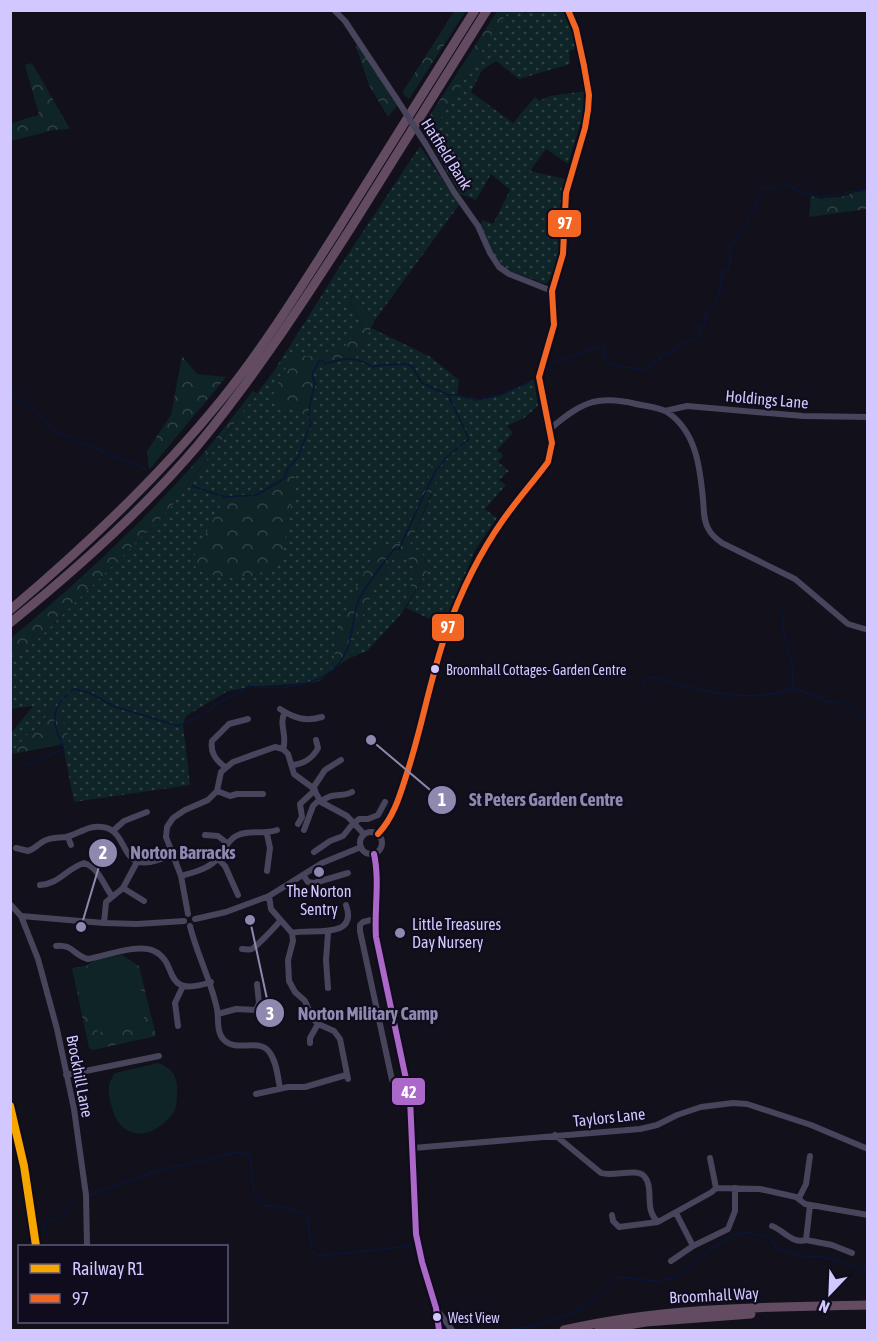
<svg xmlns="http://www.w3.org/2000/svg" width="878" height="1341" viewBox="0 0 878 1341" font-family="'Asap Condensed',sans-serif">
<defs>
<pattern id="grass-dots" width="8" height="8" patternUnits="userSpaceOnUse" patternTransform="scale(1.5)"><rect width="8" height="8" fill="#0f2426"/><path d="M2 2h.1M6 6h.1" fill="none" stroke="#314247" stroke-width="1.8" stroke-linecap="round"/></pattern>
<pattern id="forest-crowns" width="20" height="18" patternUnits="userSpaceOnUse" patternTransform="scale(1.5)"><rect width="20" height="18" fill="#0f2426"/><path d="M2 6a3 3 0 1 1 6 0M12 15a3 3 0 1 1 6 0" fill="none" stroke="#314247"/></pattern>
</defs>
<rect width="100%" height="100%" fill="#12101a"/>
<path fill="url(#grass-dots)" d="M509,11H520L526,14L529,11L535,13L565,11L578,48L569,51L570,64L519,79L496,61L482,70L471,92L513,123L535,97L539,101L550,96L585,91L582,118L568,164L546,149L530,171L565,179C563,204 564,267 546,284L505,269L497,261L480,225L483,220L493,224L510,190L491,174L476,200L460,194L428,139L496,28Z
M420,146L459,205L375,320L352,295L349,302L362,323L345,347L334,348L320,356H295L310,404L315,383L312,375L319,361H337L342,358L354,361L371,328L429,356L459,380L457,395L482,400L500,395L534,379L538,406L524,418L507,426L513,433L497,450L503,456L498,462L509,471L499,480L506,485L485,509L497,518L475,550L445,626L406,608L429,568L424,556L410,544L432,494V464L428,482L400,543L390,545L336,638L333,669L318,682L250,687L228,691L186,716L183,724L190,785L74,802L63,745L68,743C68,728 60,718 51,707L40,727L25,736L13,754H11V733L33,706L11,709V662L36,641L167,512L274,371L342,263Z
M406,557L417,566L402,613L367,651L350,658C359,618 370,593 393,559Z"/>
<path fill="url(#forest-crowns)" d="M455,10L466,11L409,99L402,93Z
M498,10L509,11L496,28L428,139L421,129Z
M359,44L397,106L388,117L369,85L356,46Z
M32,63L70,129L54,130L11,141V123L39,115L25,65Z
M860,191H867V209L809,217L811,196L822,199C828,196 832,198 839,197C845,197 853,192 860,191Z
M353,295L375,320L354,361L342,358L325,364L323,361H319L312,375L315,383L309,416L270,401L283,372L295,356H320L334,348L345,346L362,323L349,301Z
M182,356L197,374L226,377L149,470L147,451L171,415Z
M253,391L257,393L167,512L36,641L11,662V638C75,585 137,528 193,465C214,442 233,416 253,391Z
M296,462L293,494L282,558L272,569L245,578H223L196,570L194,556L225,497C250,495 260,495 282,479C286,476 288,468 296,462Z
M432,464L441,470L410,544L424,556L429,568L402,613L417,566L406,557L393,559C370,593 359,618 350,658L333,669L336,638L355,590L380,542L390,545L400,543L428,482Z
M51,707L61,708C61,722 68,729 69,743L13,754L25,736L40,727Z
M122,955L139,966L156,1036L93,1050L89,1048L72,968L86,966L95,960Z"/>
<path fill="#0f2426" d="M116,960C138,966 137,972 142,993C144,998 147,1006 146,1011C143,1032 116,1032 99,1032C84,1022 75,994 79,976L95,964Z
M158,1063C171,1067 178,1076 177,1090C177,1097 177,1105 174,1112C172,1116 168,1119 165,1122C144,1142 119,1135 112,1108C108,1094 106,1085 115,1073Z"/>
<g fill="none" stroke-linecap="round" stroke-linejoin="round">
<path stroke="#091637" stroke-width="1.5" d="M547,371L550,364C567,357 584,354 601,345L606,347C595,371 631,365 643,370L660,359L661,355L674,351L682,342L696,339L701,331L699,327L704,324L706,314L715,305L721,288L720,284L723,272L728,269L731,258L729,247L745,228L761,193L762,187L777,188L784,182L799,191L823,198L824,195L841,196L847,192L868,190
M10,395L38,414L54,431L146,469
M192,486L225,497L256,495L284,479L288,468L298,457L311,423L309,416L310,404L315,383L312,375L319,361H323L325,364C346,358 354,356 373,367L381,365L405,364L412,366L422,383L448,395H457L475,400L500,395L529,382
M783,613V632L792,662L793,688L829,702H841L868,720
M642,690L646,676C691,687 747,707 793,688
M25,765L64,749C52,721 48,709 74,689L90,693L113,706L178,726C185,721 192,720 200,716C209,712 215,704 224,700C233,696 241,693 248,686C280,690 330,688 346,652C353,637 352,618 358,602C364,587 384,563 394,549H399L436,470L448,456L469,439L448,395
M90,1195L154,1172L238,1152L250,1155L254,1193L265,1206C281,1206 295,1208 308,1217L311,1248L315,1256L411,1246
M43,1234L47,1220L58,1219L75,1202
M454,1315C464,1318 469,1327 479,1330
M507,1330L528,1327L569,1315L585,1306L619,1277L653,1281L675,1278L709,1250L734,1235L747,1232L772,1239L775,1247L804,1257L818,1256L835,1260L868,1272"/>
<path stroke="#47445b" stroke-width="6" d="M334,10L345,21L396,98
M425,143L454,192L478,226L490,253L499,267L509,274L552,291
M665,411L687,406L803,416L868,417
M549,430C579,404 595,394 636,404C645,406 659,407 667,412C696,431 700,467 703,499C704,509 703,521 709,530C712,536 717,539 722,543L795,579L848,624L868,630
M280,709C294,718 305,722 322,717
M283,749C288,736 278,724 285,712
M292,765C303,764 313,758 318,748L316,740
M225,767C216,760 210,753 212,741L229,724L248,719
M313,788L325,770L341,760
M217,791L221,772L233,762L275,747L283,749L288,754L294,774L313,788L321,802L347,816L364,834
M321,802C333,791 342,798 352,792
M298,824L302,817L300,804L315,790
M304,830L313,806L319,800
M113,831L124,821L147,812
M360 843a11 11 0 1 1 22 0a11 11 0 1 1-22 0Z
M378,834C394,817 400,795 407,773C422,727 430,679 446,633C460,594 479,554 503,520C517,500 534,481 548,462L552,443L539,377L554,325L552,291L563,254L566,193L585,128L588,110L589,95L584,66L576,29L568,10
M205,835L218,836L227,843
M68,837L71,845
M16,848L28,851C35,849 38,844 44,841C51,837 59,838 66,837C79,834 88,825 102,827C133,830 115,883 172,854
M314,852L330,841L343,836L351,826L359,819H368L378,815L385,802
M374,854C380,881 374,910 376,937L410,1098L416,1234L422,1262L436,1308L439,1330
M218,859L225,866L238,895
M267,871L270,848L267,834
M303,875L308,882L314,883L348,873
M181,876C194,872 209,869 218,858C225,850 227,841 236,836C248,829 264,835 277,830
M40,885C59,884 66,869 84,863C99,868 103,884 112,896
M123,888L144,901
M269,896L271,909L292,933L293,941L288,960L289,981L295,992L305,1001L313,1019L318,1024L334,1031L340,1039L348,1079
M10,904L21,916L38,959L57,1029L74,1109L86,1195L87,1246
M188,914L181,876L166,837L167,827L173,818L185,810L208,800L217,791L230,796L237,794H263
M21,916L104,923L137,924L184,921
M195,919L226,912L269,896L322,863L361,847
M375,919L363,922L360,925V931L392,1080L398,1083H403
M104,923L106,902L123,888L137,862
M190,926C197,955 211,980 217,1009C219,1019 216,1032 224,1040C237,1053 260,1037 270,1053C277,1063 278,1078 280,1089
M292,933C309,928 359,941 346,905
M328,933L326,960L328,988
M56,946C73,944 73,955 88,959C106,956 138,943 154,951C180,963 160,999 211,982
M242,949C245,949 249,950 252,949C255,948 277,925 280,921
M218,1014L236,1009L256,1010L259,1003L257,984
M178,1026L175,1003L183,986
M310,1043V1038L318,1024
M66,1075L159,1056
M256,1094L288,1087H305L346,1075
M555,1135L601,1173C613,1177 636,1168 644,1176C655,1188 643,1209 658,1222L712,1192L716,1188
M413,1148L640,1129L657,1125L677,1115L701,1107L733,1103L747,1104L811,1125L868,1149
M710,1158L716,1188
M716,1188L760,1189L796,1197L805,1204L868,1215
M799,1198L806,1184L810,1156
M810,1205L806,1240L832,1245L852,1253
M612,1215L613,1221L619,1227L658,1222
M772,1226C785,1231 792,1244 806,1240
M693,1246L728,1229L735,1211V1188
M671,1261L693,1246L676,1213
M438,1311L452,1330"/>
<path stroke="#634b62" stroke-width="9" d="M10,610C87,545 159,477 222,399C264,347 299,290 335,234C382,160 428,85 475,10
M10,623C77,569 143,510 198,445C255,376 304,301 352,226C397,154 442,82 487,10
M564,1330C663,1307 766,1307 868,1305
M599,1330L646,1322L751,1314"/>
<path stroke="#47445b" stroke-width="6" d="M396,98L425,143"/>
<g stroke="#100c1e" stroke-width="10">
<path id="bus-1" d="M378,834C394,817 400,795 407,773C422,727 430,679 446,633C460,594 479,554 503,520C517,500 534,481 548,462L552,443L539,377L554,325L552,291L563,254L566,193L585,128L588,110L589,95L584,66L576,29L568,10"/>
</g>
<g stroke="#100c1e" stroke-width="10">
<path id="bus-2" d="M374,854C380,881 374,910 376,937L410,1098L416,1234L422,1262L436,1308L439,1330"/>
</g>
<use href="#bus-1" stroke="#f26522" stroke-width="6"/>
<use href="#bus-2" stroke="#ac68c9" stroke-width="6"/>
<g stroke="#100c1e" stroke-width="12">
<path id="rail-1" d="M10,1106L24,1166L36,1246"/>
</g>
<use href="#rail-1" stroke="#f7a600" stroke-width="8"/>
</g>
<g fill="#d2c8ff" stroke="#100c1e" stroke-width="2">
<circle cx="435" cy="669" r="5"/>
<circle cx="437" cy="1317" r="5"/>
</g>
<g fill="#8f88af" stroke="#100c1e" stroke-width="2">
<circle cx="319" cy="872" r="6"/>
<circle cx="400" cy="933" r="6"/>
</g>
<g text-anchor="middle" stroke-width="4.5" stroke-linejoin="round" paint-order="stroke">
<g font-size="14" fill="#d2c8ff" stroke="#100c1e" text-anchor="start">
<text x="446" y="675">Broomhall Cottages- Garden Centre</text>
<text x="448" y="1323">West View</text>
</g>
<g font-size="16" fill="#d2c8ff" stroke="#100c1e">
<text transform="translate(447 154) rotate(58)" y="6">Hatfield Bank</text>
<text transform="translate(767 399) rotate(5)" y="6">Holdings Lane</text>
<text transform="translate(80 1076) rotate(79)" y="6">Brockhill Lane</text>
<text transform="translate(609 1117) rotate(-6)" y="6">Taylors Lane</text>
<text transform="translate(714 1295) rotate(-3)" y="6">Broomhall Way</text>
</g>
<g font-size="16" fill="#d2c8ff" stroke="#100c1e">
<text x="319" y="897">The Norton<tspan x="319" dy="18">Sentry</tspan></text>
<text x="412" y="930" text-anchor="start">Little Treasures<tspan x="412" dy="18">Day Nursery</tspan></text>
</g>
</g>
<path fill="none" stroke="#8f88af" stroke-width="2" d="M371 740L442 800M81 927L103 853M250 920L270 1013"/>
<g fill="#8f88af" stroke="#100c1e" stroke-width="2">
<circle cx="371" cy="740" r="6"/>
<circle cx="81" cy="927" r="6"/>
<circle cx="250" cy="920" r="6"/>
<circle cx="442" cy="800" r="15"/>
<circle cx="103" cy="853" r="15"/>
<circle cx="270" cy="1013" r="15"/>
</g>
<g font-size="18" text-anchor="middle" font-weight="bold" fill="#fff">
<text x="442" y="806">1</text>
<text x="103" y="859">2</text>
<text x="270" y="1020">3</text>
</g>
<g font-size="18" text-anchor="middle" font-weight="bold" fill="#8f88af" stroke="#100c1e" stroke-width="4.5" stroke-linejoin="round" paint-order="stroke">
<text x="546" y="806">St Peters Garden Centre</text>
<text x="183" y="859">Norton Barracks</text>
<text x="368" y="1020">Norton Military Camp</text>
</g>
<g stroke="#100c1e" stroke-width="2">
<rect x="547" y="209" width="35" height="29" rx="6" fill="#f26522"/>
<rect x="431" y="613" width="34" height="29" rx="6" fill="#f26522"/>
<rect x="391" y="1077" width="35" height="29" rx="6" fill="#ac68c9"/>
</g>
<g font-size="16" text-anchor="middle" font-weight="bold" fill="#fff">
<text x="565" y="229">97</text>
<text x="448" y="633">97</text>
<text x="409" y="1098">42</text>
</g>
<rect width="878" height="1341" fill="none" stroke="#d2c8ff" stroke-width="24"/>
<rect x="18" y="1245" width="210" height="78" fill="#100c1e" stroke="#5e5778" stroke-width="1.5"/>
<rect x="30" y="1264" width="30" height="9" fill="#f7a600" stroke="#5e5778" stroke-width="1.5"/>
<text x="72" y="1275" font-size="18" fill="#d2c8ff">Railway R1</text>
<rect x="30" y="1294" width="30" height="9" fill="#f26522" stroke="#5e5778" stroke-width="1.5"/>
<text x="72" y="1305" font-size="18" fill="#d2c8ff">97</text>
<g transform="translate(830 1293) rotate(203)" stroke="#100c1e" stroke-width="4.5" paint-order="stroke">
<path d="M0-4.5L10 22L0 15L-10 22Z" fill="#d2c8ff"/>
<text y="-9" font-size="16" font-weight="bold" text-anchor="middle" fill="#d2c8ff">N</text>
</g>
</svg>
